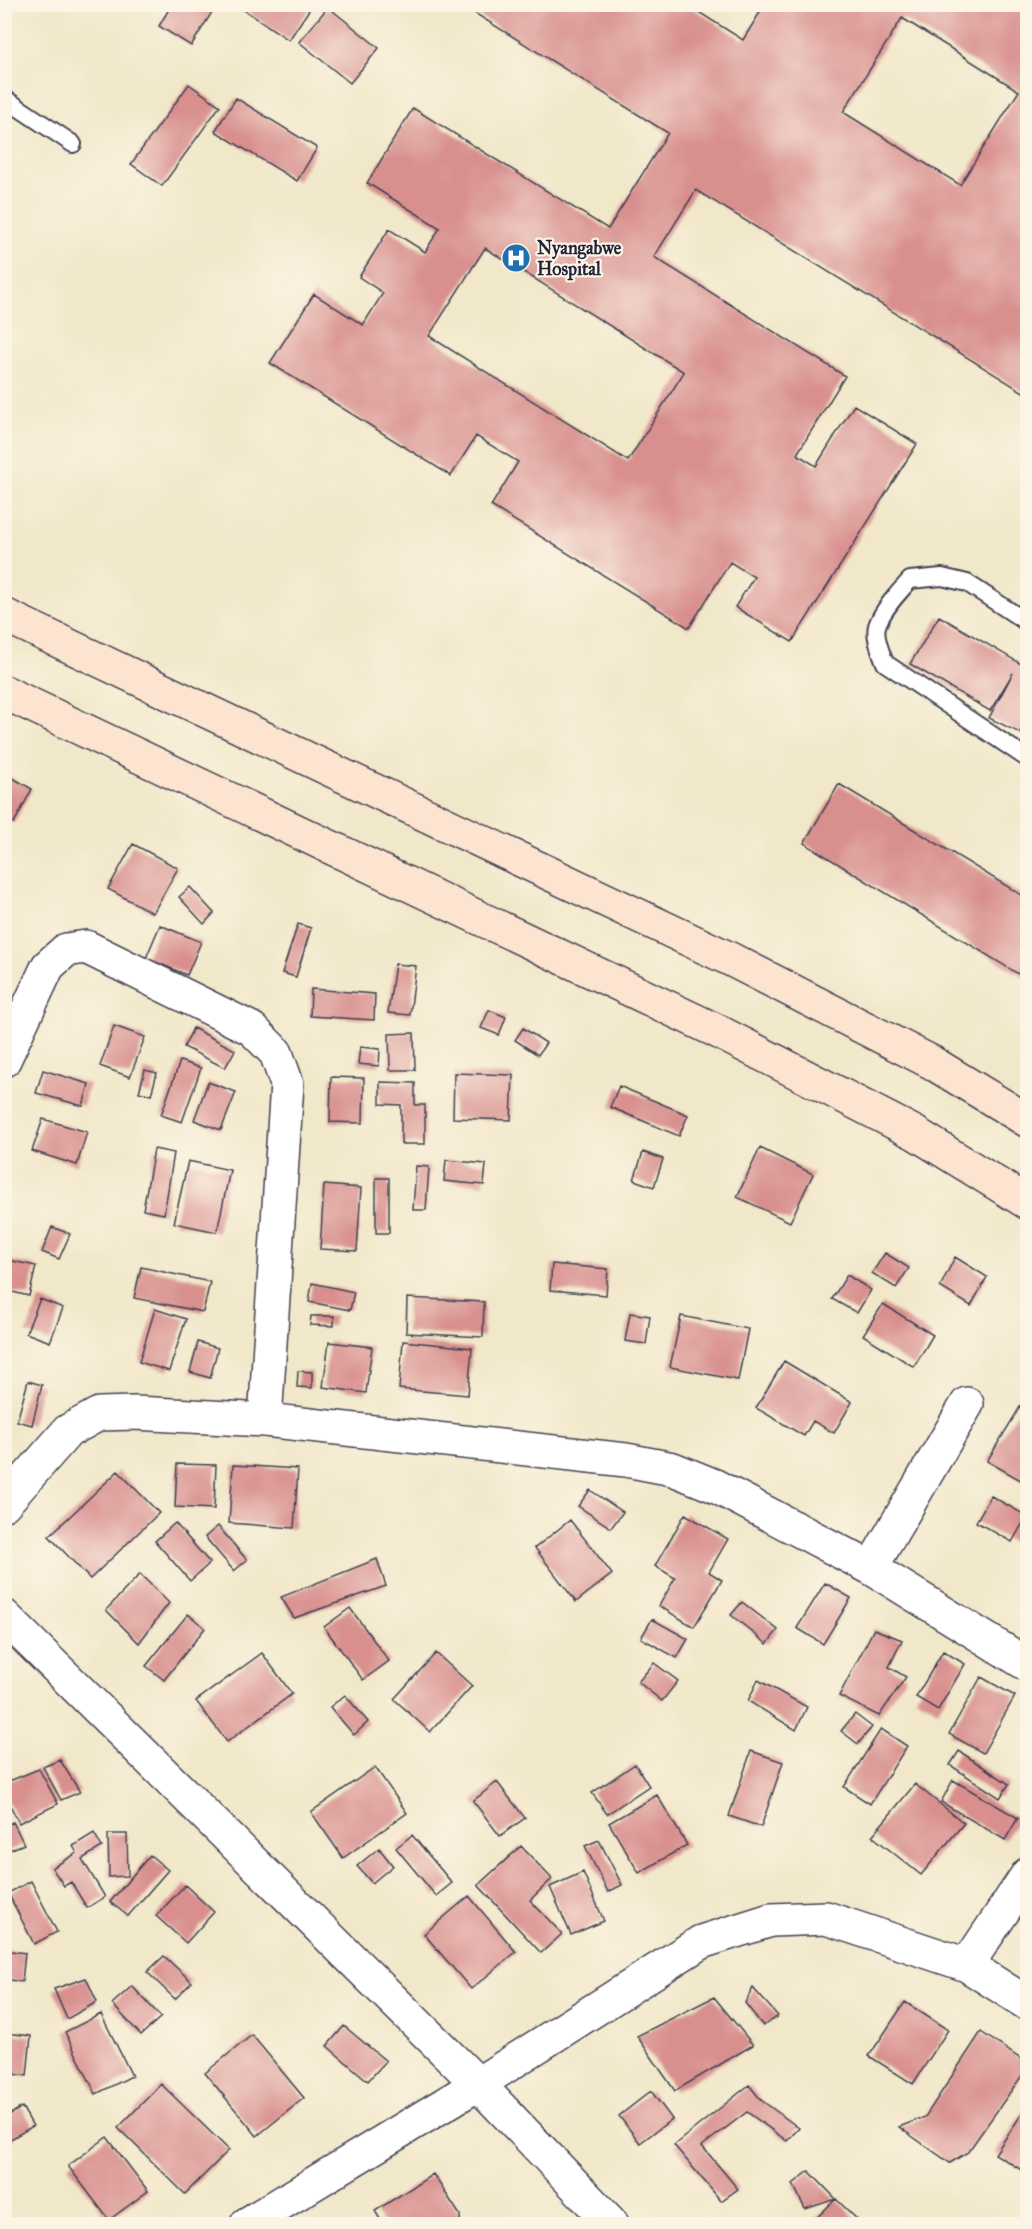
<svg xmlns="http://www.w3.org/2000/svg" width="1032" height="2229" viewBox="0 0 1032 2229" font-family="'IM FELL Great Primer',serif">
<rect width="100%" height="100%" fill="#fcf5e5"/>
<filter id="ink" filterUnits="userSpaceOnUse"><feTurbulence type="fractalNoise" baseFrequency=".0167" numOctaves="2"/><feDisplacementMap in="SourceGraphic" scale="12" xChannelSelector="R" yChannelSelector="G"/><feConvolveMatrix kernelMatrix="1 2 1 2 8 2 1 2 1" color-interpolation-filters="sRGB"/></filter>
<filter id="wash" filterUnits="userSpaceOnUse"><feTurbulence type="fractalNoise" baseFrequency=".008" numOctaves="4" result="noise"/><feDisplacementMap in="SourceGraphic" scale="24" xChannelSelector="R" yChannelSelector="G"/><feGaussianBlur stdDeviation="1.35" result="paint"/><feColorMatrix in="noise" values="0 0 0 0 0 0 0 0 0 0 0 0 0 0 0 0 0 1.4 0 .05"/><feComposite in="paint" operator="in"/></filter>
<g filter="url(#wash)">
<rect width="100%" height="100%" fill="#f1e7c9"/>
<g id="blocks">
<path fill="#d88f8e" fill-rule="evenodd" d="M172,4H217L191,46L159,26Z
M235,4H313L289,40Z
M460,4H686L743,40L765,4H1016L1028,12V395L696,190L654,257L845,376L797,454L816,466L854,405L917,444L792,642L735,607L754,577L730,562L689,628L491,506L518,462L476,436L451,476L270,363L314,294L363,325L383,293L359,277L389,229L425,252L440,228L367,183L413,108L608,229L668,133ZM902,18L1019,91L960,185L843,112ZM485,248L684,372L628,461L429,336Z
M328,7L379,48L350,83L299,42Z
M189,84L220,106L162,186L131,164Z
M236,98L317,148L297,181L215,131Z
M939,616L1028,668V737L989,718L1013,673L990,711L910,664Z
M11,777L32,789L14,823L4,818V789Z
M839,784L1028,899V980L804,843Z
M133,844L178,868L153,913L108,889Z
M190,887L214,913L204,924L179,897Z
M298,924L311,928L296,977L282,973Z
M160,925L201,942L187,975L146,958Z
M395,964L416,966L410,1015L388,1013Z
M311,989L375,994L374,1020L310,1016Z
M489,1010L506,1017L499,1035L481,1028Z
M114,1026L145,1037L130,1077L100,1066Z
M193,1028L235,1050L225,1068L184,1047Z
M523,1028L546,1043L538,1055L515,1040Z
M414,1033L415,1070H390L389,1034Z
M360,1047L380,1049L379,1066L358,1064Z
M180,1061L201,1068L182,1122L161,1115Z
M43,1070L89,1084L83,1106L36,1093Z
M145,1070L157,1073L151,1095L139,1092Z
M454,1073L513,1075L511,1120L453,1118Z
M331,1077L364,1078L363,1123L330,1122Z
M208,1082L236,1092L221,1130L194,1120Z
M380,1082L415,1083V1105H425V1144H401V1105L380,1104Z
M619,1086L688,1115L679,1136L610,1107Z
M43,1119L87,1132L77,1165L32,1151Z
M760,1148L813,1174L790,1222L737,1197Z
M154,1149L174,1153L164,1214L143,1210Z
M643,1152L663,1159L654,1187L634,1180Z
M446,1160L486,1164L484,1185L444,1181Z
M188,1161L230,1170L217,1232L174,1223Z
M416,1166L429,1167L426,1210H413Z
M376,1178H389V1233H376Z
M324,1185L361,1188L357,1251L320,1249Z
M52,1227L70,1234L59,1259L42,1252Z
M885,1253L909,1268L896,1288L872,1273Z
M955,1257L987,1277L971,1306L940,1287Z
M8,1260L36,1266L29,1296L4,1290V1272Z
M552,1264L608,1269L606,1295L550,1290Z
M141,1267L210,1282L203,1312L134,1298Z
M847,1275L871,1290L857,1313L832,1299Z
M312,1283L354,1292L350,1310L309,1302Z
M407,1298L484,1302L483,1337L406,1333Z
M40,1299L63,1308L50,1342L26,1333Z
M883,1304L933,1335L914,1367L863,1335Z
M155,1309L186,1319L169,1371L139,1362Z
M630,1313L650,1316L646,1344L625,1341Z
M311,1316H334V1326L310,1325Z
M681,1316L748,1329L738,1380L670,1367Z
M403,1341L472,1348L468,1395L399,1389Z
M198,1342L218,1348L210,1378L190,1372Z
M329,1342L372,1347L366,1393L323,1387Z
M784,1361L852,1402L834,1433L813,1421L804,1436L756,1408Z
M298,1371L312,1372V1388L297,1387Z
M28,1381L42,1385L32,1425L17,1421Z
M1028,1394V1476L1024,1482L987,1461Z
M177,1464L216,1465L214,1509L175,1507Z
M233,1465L298,1469L294,1528L229,1523Z
M118,1471L159,1513L90,1579L49,1536Z
M590,1490L623,1512L611,1528L578,1506Z
M991,1496L1027,1516L1012,1542L976,1522Z
M685,1514L728,1539L709,1572L722,1580L694,1627L659,1606L675,1578L655,1566Z
M570,1520L612,1574L576,1602L535,1548Z
M175,1523L210,1563L190,1581L155,1541Z
M218,1526L247,1560L234,1571L205,1537Z
M377,1559L386,1586L294,1618L281,1597Z
M140,1574L169,1603L139,1643L106,1610Z
M825,1583L851,1598L823,1644L797,1628Z
M742,1602L778,1630L767,1644L731,1615Z
M350,1608L389,1661L363,1680L324,1627Z
M188,1614L205,1628L164,1680L146,1666Z
M652,1619L688,1639L677,1658L641,1638Z
M874,1629L902,1640L889,1667L906,1677L879,1716L839,1696Z
M943,1651L965,1664L938,1710L916,1697Z
M262,1653L292,1694L227,1742L196,1701Z
M436,1653L472,1686L430,1732L394,1699Z
M654,1663L678,1681L662,1701L638,1682Z
M981,1677L1015,1696L983,1753L949,1734Z
M758,1680L807,1707L796,1730L748,1701Z
M345,1695L368,1722L354,1735L330,1707Z
M855,1714L872,1727L858,1744L841,1731Z
M881,1729L907,1746L870,1804L844,1787Z
M751,1751L783,1762L761,1827L729,1816Z
M959,1751L1009,1784L1000,1798L950,1765Z
M60,1760L80,1792L61,1800L43,1767Z
M635,1764L649,1786L607,1814L592,1793Z
M375,1767L407,1813L343,1858L311,1812Z
M39,1769L58,1804L19,1823L4,1793V1783Z
M953,1780L1018,1818L1005,1840L941,1802Z
M497,1782L525,1818L500,1836L473,1801Z
M915,1784L964,1823L921,1875L872,1836Z
M657,1795L687,1845L639,1873L609,1823Z
M13,1822L24,1844L5,1852L4,1826Z
M94,1833L102,1847L82,1859L105,1897L87,1908L71,1882L64,1886L52,1868L77,1853L73,1846Z
M108,1834H127L128,1876L109,1877Z
M412,1835L452,1883L436,1896L396,1848Z
M599,1840L622,1885L608,1892L585,1846Z
M521,1846L552,1879L530,1900L562,1934L541,1953L478,1885Z
M379,1848L393,1866L372,1883L357,1866Z
M150,1855L168,1870L128,1916L110,1902Z
M583,1872L604,1921L571,1935L550,1887Z
M31,1881L57,1932L34,1944L8,1893Z
M185,1885L214,1912L186,1943L156,1916Z
M469,1896L516,1952L471,1989L424,1934Z
M4,1950L25,1953L22,1982L4,1979Z
M164,1956L192,1982L175,1999L147,1972Z
M86,1978L97,2002L67,2019L54,1989Z
M132,1986L161,2017L141,2035L112,2004Z
M753,1988L778,2016L763,2026L745,2003Z
M714,1997L753,2045L675,2091L637,2036Z
M905,2002L948,2030L913,2084L869,2056Z
M101,2014L132,2076L96,2094L65,2032Z
M344,2026L386,2061L368,2081L327,2046Z
M981,2032L1028,2064V2067L968,2152L950,2163L899,2127L925,2117Z
M5,2033L31,2036L27,2076L5,2073Z
M252,2035L304,2098L257,2136L205,2073Z
M161,2084L229,2150L185,2194L118,2128Z
M749,2085L761,2100L799,2128L787,2141L747,2112L702,2146L738,2189L721,2201L674,2145Z
M651,2091L672,2119L640,2143L619,2116Z
M22,2107L33,2126L4,2143V2118Z
M1023,2112L1028,2115V2174L995,2154Z
M107,2137L148,2191L109,2220L68,2166Z
M809,2171L836,2199L805,2209L793,2184Z
M433,2174L460,2215V2224H383L375,2211Z
M836,2199L862,2224H810Z"/>
</g>
</g>
<g filter="url(#ink)">
<use href="#blocks" fill-opacity="0" stroke="#414050" stroke-width="1.5"/>
<g fill="none" stroke-linecap="round" stroke-linejoin="round">
<g stroke="#414050" stroke-width="20">
<path id="lane" d="M4,98L73,144
M1028,623L967,583L942,577L910,580C899,592 882,610 877,626C874,637 881,652 885,663L1028,759"/>
</g>
<g stroke="#414050" stroke-width="36">
<path id="street" d="M4,1060L48,966L66,950L86,947L252,1029L276,1053L287,1084L265,1420
M4,1504L68,1431L99,1414L135,1413L265,1420L626,1460L673,1469L715,1486L871,1568L1028,1665
M871,1568L967,1404
M4,1616L478,2084L612,2224
M967,1965L1028,1874
M247,2224L478,2084L701,1942L771,1920L826,1918L967,1965L1028,2004"/>
</g>
<g stroke="#414050" stroke-width="36">
<path id="secondary" d="M4,615L730,959L931,1062L1028,1121
M4,692L715,1030L915,1133L1028,1203"/>
</g>
<use href="#lane" stroke="#fff" stroke-width="16"/>
<use href="#street" stroke="#fff" stroke-width="33"/>
<use href="#secondary" stroke="#fde4d1" stroke-width="33"/>
</g>
</g>
<defs>
<g id="hospital-disc" transform="scale(1.5)"><circle r="9.5" fill="#1f6fb2" stroke="#fcf5e5"/><path d="M-5-5h3v3.5h4V-5h3V5h-3V1.5h-4V5h-3Z" fill="#fff"/></g>
</defs>
<g fill-rule="evenodd">
<use href="#hospital-disc" x="516" y="258"/>
</g>
<g text-anchor="middle" stroke-width="4.5" stroke-linejoin="round" paint-order="stroke">
<g font-size="18" font-weight="bold" fill="#22223b" stroke="#fcf5e5" text-anchor="start">
<text x="537" y="254">Nyangabwe<tspan x="537" dy="21">Hospital</tspan></text>
</g>
</g>
<rect width="1032" height="2229" fill="none" stroke="#fcf5e5" stroke-width="24"/>
</svg>
